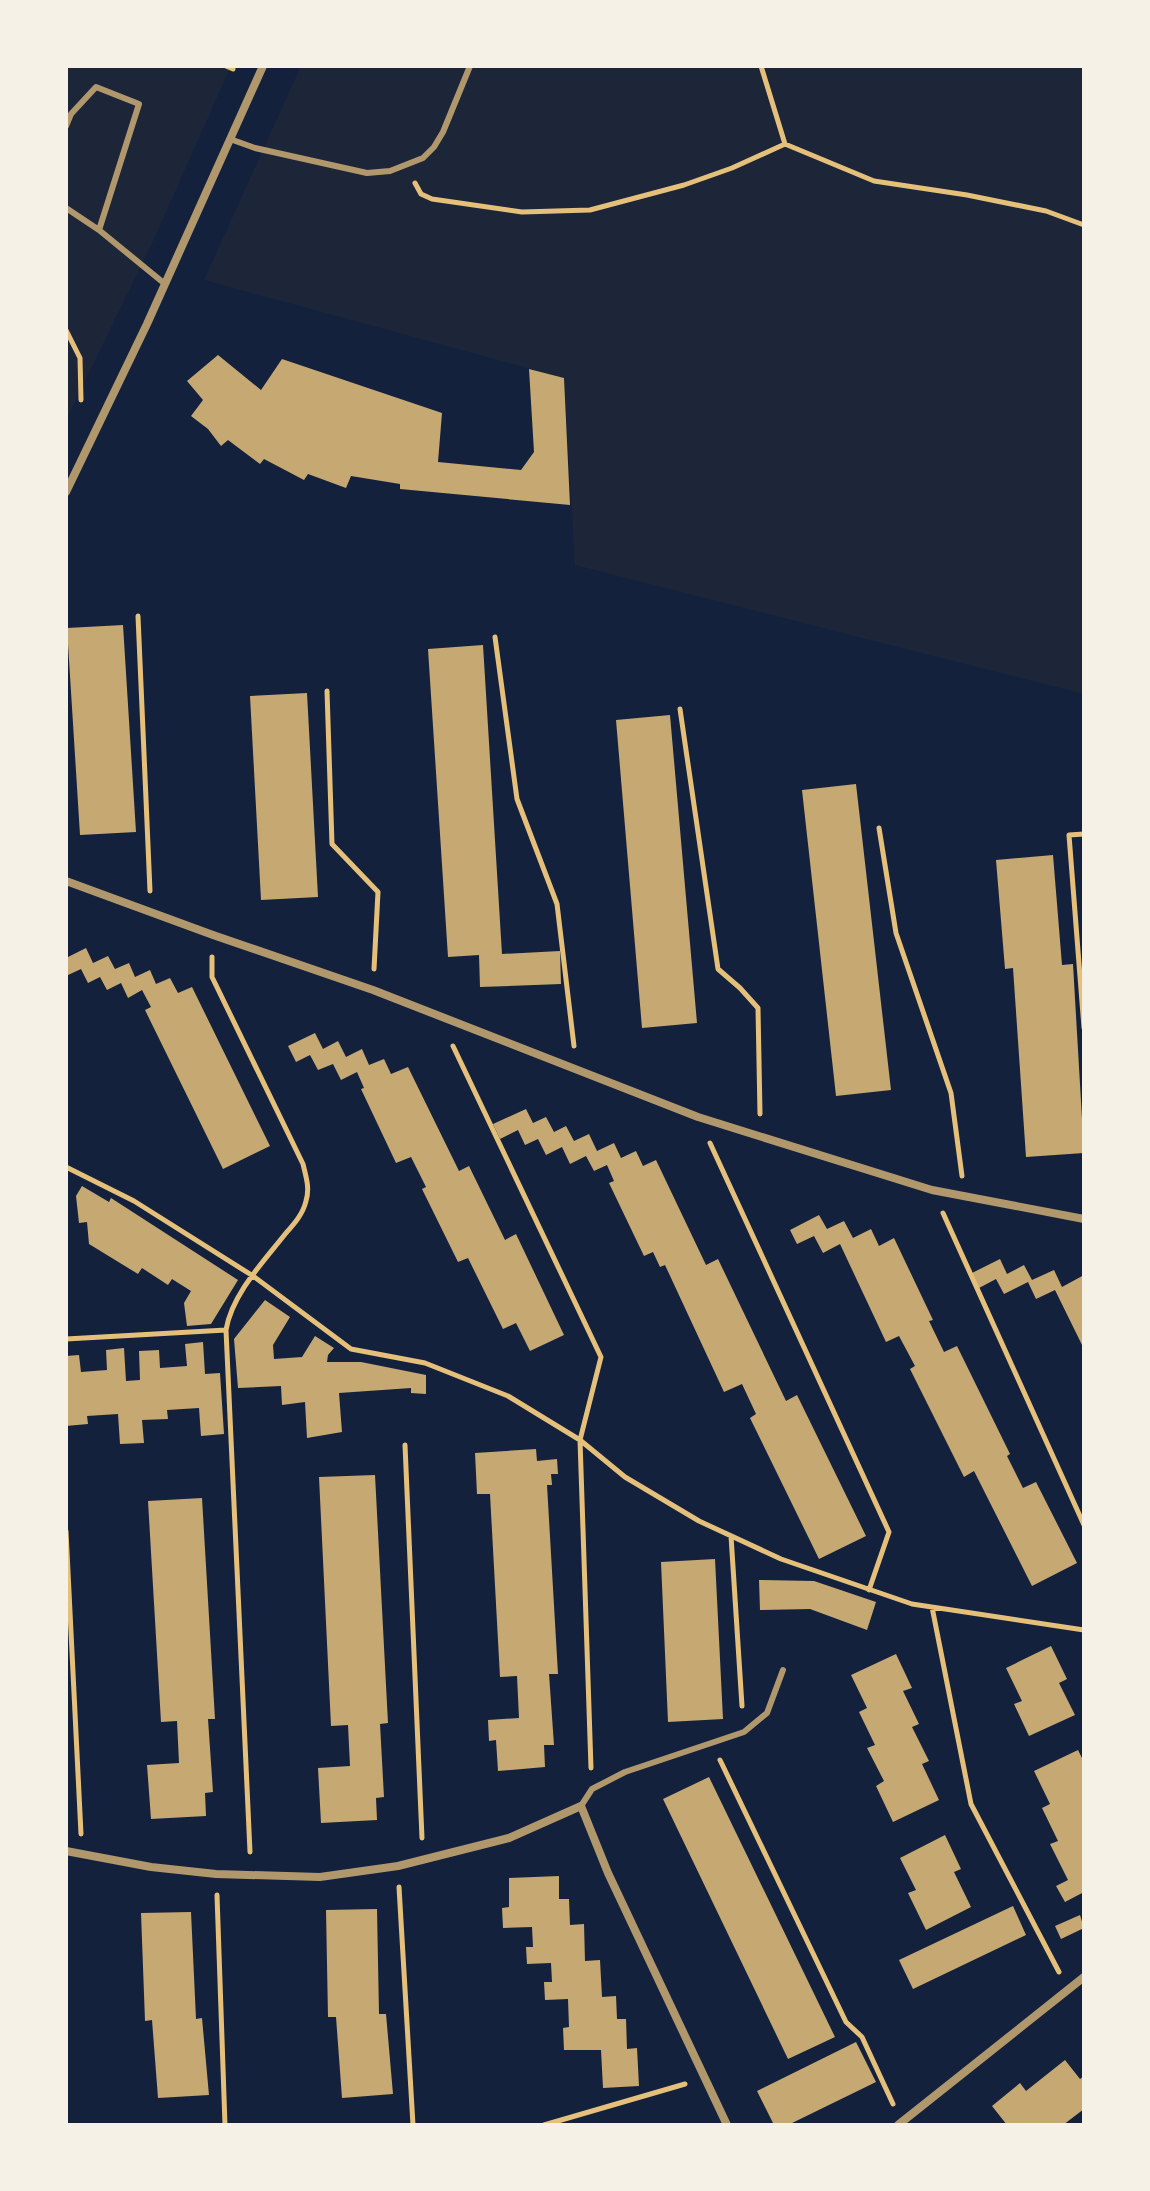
<svg xmlns="http://www.w3.org/2000/svg" width="1150" height="2191" viewBox="0 0 1150 2191" font-family="Ubuntu,sans-serif">
<rect width="100%" height="100%" fill="#14213d"/>
<path fill="#1d2539" d="M66,66H231L155,237L66,420Z
M301,66H1084V694L575,565L564,378L204,280Z"/>
<path fill="#c6a872" d="M218,355L261,390L282,359L442,413L438,462L521,470L534,452L529,369L564,378L570,505L400,489V484L351,476L346,488L308,474L304,480L264,459L260,464L228,440L221,446L208,429L191,416L203,400L187,381Z
M123,625L136,832L80,835L67,628Z
M483,645L502,954L560,951L561,984L480,987L479,955L448,957L428,649Z
M307,693L318,897L261,900L250,696Z
M670,715L697,1023L642,1028L616,720Z
M856,784L891,1090L836,1096L802,790Z
M1053,855L1062,965L1073,964L1084,1153L1026,1157L1013,968L1005,969L996,860Z
M86,948L93,963L108,956L115,969L129,963L135,977L150,970L156,984L170,978L178,993L192,987L270,1146L223,1169L145,1010L151,1007L142,990L128,998L121,983L107,990L100,977L88,983L81,969L66,976V958Z
M315,1033L323,1049L338,1041L346,1057L362,1049L369,1065L384,1059L391,1074L408,1067L459,1171L469,1166L505,1240L516,1234L564,1335L530,1351L516,1323L503,1329L468,1258L458,1262L422,1189L426,1187L411,1157L396,1163L361,1089L364,1088L357,1072L341,1080L333,1064L318,1070L310,1055L296,1062L288,1046Z
M526,1109L533,1123L546,1117L554,1132L566,1126L574,1141L589,1134L597,1151L614,1143L621,1158L636,1151L643,1166L656,1160L706,1265L718,1259L786,1401L797,1395L866,1536L819,1559L750,1418L756,1414L742,1384L724,1392L665,1265L660,1267L653,1252L644,1256L609,1183L614,1181L607,1165L594,1171L586,1156L570,1164L562,1147L546,1155L538,1139L525,1145L518,1130L500,1139L493,1124Z
M82,1186L109,1202L111,1198L238,1280L211,1324L187,1326L184,1303L191,1291L172,1279L168,1285L142,1268L138,1274L89,1244L87,1222L79,1223L76,1196Z
M819,1215L827,1229L844,1221L853,1238L871,1229L879,1246L894,1238L933,1320L929,1321L944,1352L957,1346L1010,1454L1007,1456L1023,1488L1036,1482L1077,1563L1032,1586L974,1471L964,1477L910,1369L915,1366L899,1336L886,1342L840,1244L823,1253L814,1236L797,1244L790,1230Z
M1000,1259L1007,1274L1024,1265L1032,1280L1054,1270L1062,1287L1084,1275V1349L1055,1290L1036,1299L1028,1282L1004,1294L996,1279L979,1288L972,1273Z
M265,1300L290,1317L273,1345L274,1359L302,1357L315,1336L334,1348L328,1355L327,1362H361L426,1375V1394L411,1393V1388L339,1393L342,1432L307,1438L305,1402L282,1405L281,1386L238,1388L234,1339Z
M203,1342L205,1374L220,1373L224,1434L201,1436L199,1408L167,1410L168,1419L142,1420L144,1443L120,1444L118,1414L87,1416L88,1424L66,1426V1356L79,1355L81,1372L107,1370L106,1350L124,1348L126,1381L140,1380L139,1351L159,1350L160,1368L187,1366L185,1344Z
M536,1449L537,1461L557,1459L558,1474H551L552,1485H547L558,1674H549L554,1745H544L545,1767L498,1771L496,1740L489,1741L488,1720L519,1718L517,1676L500,1677L490,1494H477L475,1453Z
M375,1475L388,1723L380,1724L384,1797L376,1798L377,1820L321,1823L318,1768L350,1766L348,1725L331,1726L319,1477Z
M202,1498L215,1719H208L213,1792L205,1793L206,1816L151,1819L147,1765L179,1763L177,1721L161,1722L148,1501Z
M715,1559L723,1719L668,1722L661,1562Z
M759,1580L814,1581L876,1602L867,1630L810,1609L760,1610Z
M1051,1646L1067,1679L1059,1683L1075,1715L1029,1736L1014,1704L1022,1701L1006,1668Z
M896,1654L912,1688L903,1691L919,1724L912,1727L929,1761L922,1764L939,1800L893,1822L876,1786L884,1781L867,1748L875,1745L859,1712L867,1708L851,1675Z
M1078,1750L1084,1762V1892L1065,1902L1056,1886L1068,1880L1050,1844L1058,1841L1042,1808L1050,1804L1034,1771Z
M709,1777L835,2037L788,2059L663,1799Z
M945,1835L961,1869L954,1872L971,1907L926,1930L908,1893L916,1890L900,1858Z
M559,1876V1899H569L570,1925L584,1924L585,1961L600,1960L602,1997L616,1996L617,2019H626L627,2049L637,2048L639,2086L603,2088L601,2050H564L563,2028L569,2027L568,1999L545,2000L544,1982H552L551,1963L527,1964L526,1947H533L532,1927L503,1928L502,1908L509,1907V1878Z
M1013,1906L1026,1935L913,1989L899,1960Z
M377,1909L379,2014H386L393,2094L342,2098L336,2017H328L326,1910Z
M191,1912L196,2019L202,2018L209,2095L158,2098L152,2020L145,2021L141,1913Z
M1080,1915L1084,1928L1061,1939L1055,1926Z
M856,2042L876,2082L788,2125H774L757,2091Z
M1065,2060L1080,2079L1084,2076V2109L1063,2125H1007L992,2106L1020,2083L1026,2091Z"/>
<g fill="none" stroke-linecap="round" stroke-linejoin="round">
<path stroke="#e5c07b" stroke-width="5" d="M226,66L233,69
M761,66L785,144L874,181L967,195L1046,211L1084,225
M415,183L421,194L432,199L522,212L590,210L684,185L732,168L785,144
M66,330L80,358L81,400
M138,616L150,891
M495,637L517,799L557,904L574,1046
M327,691L332,844L378,892L374,969
M680,709L718,969L740,988L758,1008L760,1114
M879,828L896,933L951,1093L962,1176
M1084,834L1069,835L1084,1028
M212,957V977L303,1164C306,1177 310,1188 306,1201C303,1214 294,1224 286,1233C264,1261 232,1294 226,1330L250,1852
M453,1046L601,1357L580,1440L591,1768
M710,1143L889,1532L869,1590
M66,1167L134,1201L253,1276L351,1349L425,1363L508,1396L580,1440L625,1477L699,1521L781,1559L912,1604L1084,1630
M943,1213L1084,1525
M66,1339L226,1330
M405,1445L422,1838
M66,1531L81,1834
M731,1536L742,1706
M932,1607L971,1804L1059,1972
M720,1760L846,2022L862,2037L893,2104
M399,1887L413,2125
M217,1895L225,2125
M544,2125L685,2084"/>
<path stroke="#b1986c" stroke-width="6" d="M66,126L71,114L96,87L139,104L99,230
M230,139L255,148L367,173L390,171L423,158L434,147L443,132L470,66
M66,208L99,230L165,284
M581,1806L592,1789L625,1772L744,1732L767,1713L783,1670"/>
<path stroke="#b1986c" stroke-width="8" d="M66,492L147,324L263,66
M66,881L213,935L373,990L698,1117L932,1190L1084,1219
M66,1851L151,1867L216,1874L320,1877L398,1866L509,1838L581,1806L608,1873L727,2125
M898,2125L1084,1977"/>
</g>
<rect width="1150" height="2191" fill="none" stroke="#f6f1e7" stroke-width="136"/>
</svg>
